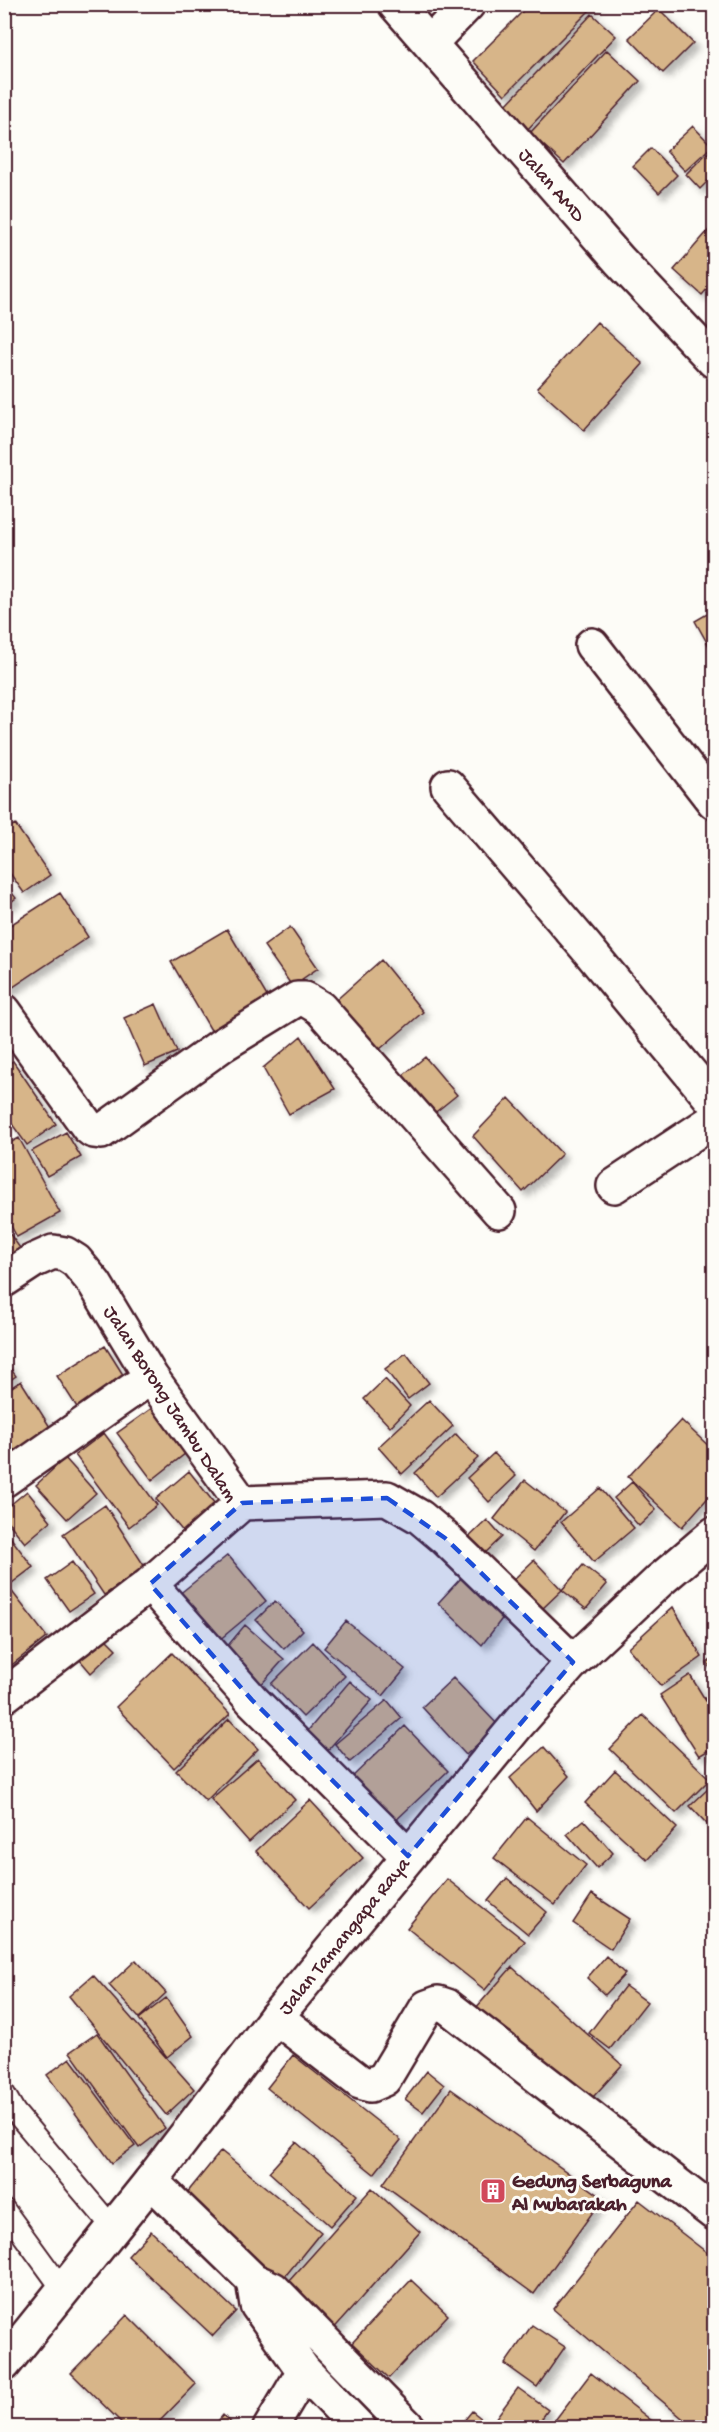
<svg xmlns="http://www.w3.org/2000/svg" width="719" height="2432" viewBox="0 0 719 2432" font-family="'Gochi Hand',sans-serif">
<defs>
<filter id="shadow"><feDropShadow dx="5.5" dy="5.5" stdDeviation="3" flood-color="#0004"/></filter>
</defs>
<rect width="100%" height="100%" fill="#fdfcf7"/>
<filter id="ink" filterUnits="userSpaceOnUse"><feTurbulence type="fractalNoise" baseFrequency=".0167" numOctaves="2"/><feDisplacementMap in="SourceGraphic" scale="12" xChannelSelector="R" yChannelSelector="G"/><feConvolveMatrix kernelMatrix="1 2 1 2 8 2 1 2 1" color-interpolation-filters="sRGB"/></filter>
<g filter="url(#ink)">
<path fill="#d7b589" stroke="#4a1f2b" stroke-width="1.5" filter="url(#shadow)" d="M530,4H596L505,95L473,61Z
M659,9L693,43L663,73L629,38Z
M592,14L616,36L527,130L504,107Z
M607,50L640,81L564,164L530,133Z
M693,126L712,146L685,171L666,151Z
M651,148L677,175L659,193L633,166Z
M707,153L714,161V175L700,189L686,174Z
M714,224V281L702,295L674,270Z
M597,322L643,364L584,430L537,388Z
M714,610V655L695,621Z
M15,824L50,875L24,893L4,865V831Z
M4,883L16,898L4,907Z
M60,893L88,937L4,993V929Z
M290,927L318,968L292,986L264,946Z
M227,929L268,998L212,1032L171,962Z
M381,960L423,1012L380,1049L334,1002Z
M156,1004L177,1052L145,1066L124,1018Z
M301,1036L335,1089L289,1114L263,1068Z
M425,1057L457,1095L427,1119L396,1081Z
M13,1061L56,1124L27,1145L4,1113V1067Z
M509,1098L562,1154L523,1192L473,1136Z
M66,1132L81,1157L47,1176L32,1151Z
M19,1138L60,1213L17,1237L4,1213V1146Z
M4,1226L20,1248L4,1258Z
M105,1346L127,1381L80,1412L57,1376Z
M406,1353L429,1383L408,1399L385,1369Z
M4,1360L16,1376L4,1384Z
M385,1379L410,1406L390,1427L364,1399Z
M21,1381L55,1435L19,1458L4,1436V1392Z
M429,1400L453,1426L402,1474L378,1447Z
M152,1408L186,1453L152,1480L117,1433Z
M681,1420L714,1451V1491L682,1527L628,1477Z
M104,1433L157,1505L129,1527L75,1455Z
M456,1434L478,1458L436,1497L415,1473Z
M494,1453L516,1476L489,1502L467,1478Z
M65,1458L96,1493L67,1519L36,1485Z
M189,1471L222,1513L190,1540L156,1499Z
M525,1480L565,1512L534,1551L494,1519Z
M632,1482L656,1510L639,1526L614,1498Z
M600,1488L634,1528L594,1562L561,1522Z
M27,1491L51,1521L25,1543L4,1517V1510Z
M105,1505L145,1567L104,1595L63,1534Z
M487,1520L502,1537L481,1557L466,1540Z
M4,1529L33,1567L4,1589Z
M228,1555L266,1601L212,1646L173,1599Z
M534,1560L562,1590L541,1610L513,1580Z
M72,1562L94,1594L69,1611L47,1580Z
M583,1565L607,1584L586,1609L562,1590Z
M461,1578L504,1616L482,1645L438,1603Z
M10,1589L47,1637L4,1671V1593Z
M275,1601L303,1630L284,1649L256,1620Z
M673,1607L702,1657L661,1686L628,1648Z
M346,1621L405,1669L383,1696L324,1648Z
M245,1625L284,1659L258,1688L220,1655Z
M98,1631L116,1649L91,1673L74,1653Z
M313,1642L345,1676L303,1717L271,1684Z
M172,1653L230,1714L174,1768L116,1707Z
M714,1658V1675L707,1663Z
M690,1675L714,1714V1747L699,1756L660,1695Z
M453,1678L498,1725L466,1755L422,1707Z
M350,1681L372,1700L326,1752L305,1734Z
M387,1700L402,1718L350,1762L335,1744Z
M643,1715L710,1779L676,1813L610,1749Z
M229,1719L258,1749L206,1801L176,1771Z
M405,1726L448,1771L391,1825L349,1780Z
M544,1747L569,1776L536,1811L510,1778Z
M258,1758L295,1800L249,1842L211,1799Z
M615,1770L677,1828L647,1860L585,1803Z
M710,1787L714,1792V1820L709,1826L690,1806Z
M310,1800L363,1858L309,1908L256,1851Z
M527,1817L586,1865L555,1905L494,1858Z
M584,1820L613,1853L597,1868L567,1834Z
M507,1878L547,1912L528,1934L488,1901Z
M447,1879L525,1941L485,1990L407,1928Z
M592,1894L630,1919L611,1949L573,1923Z
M606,1956L625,1974L605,1995L587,1978Z
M136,1960L166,1993L139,2018L109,1985Z
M512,1967L622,2065L584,2107L475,2009Z
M93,1975L194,2089L166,2115L69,1996Z
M625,1986L647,2002L610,2049L589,2033Z
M166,1998L193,2036L167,2057L139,2019Z
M97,2033L165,2128L139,2148L70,2052Z
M293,2055L401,2140L374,2174L267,2088Z
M70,2058L135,2146L112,2163L47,2075Z
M427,2071L444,2085L423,2112L405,2099Z
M451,2089L603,2198L534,2294L383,2184Z
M296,2142L357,2195L330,2226L269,2172Z
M221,2151L321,2232L278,2285L178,2204Z
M372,2188L420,2232L330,2333L281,2290Z
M639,2200L714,2258V2428H694L553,2309Z
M151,2231L236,2311L213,2336L128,2256Z
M411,2280L448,2315L389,2378L352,2343Z
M127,2315L196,2384L153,2428H127L71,2373Z
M532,2325L565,2347L537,2387L505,2364Z
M591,2373L661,2428H549Z
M518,2388L548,2410L535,2428H499L492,2423Z
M472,2411L493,2428H458Z
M223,2415L236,2428H212Z"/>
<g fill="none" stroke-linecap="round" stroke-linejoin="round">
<g stroke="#4a1f2b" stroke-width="24">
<path id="lane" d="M4,2093L15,2112L113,2228
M4,2209L63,2290"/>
</g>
<g stroke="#4a1f2b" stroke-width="38">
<path id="street" d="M431,42L468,4
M592,645L714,802
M448,786L585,946L714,1102
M4,1011L88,1127L93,1131L101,1132L222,1045L297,999H305L320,1008L499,1211
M614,1186L714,1120
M4,1280L33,1261L53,1252L65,1254L76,1261L95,1284L151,1377L242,1503L150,1584L4,1696
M4,1480L151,1377
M242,1503L387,1498L420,1517L445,1538L573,1662
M150,1584L252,1700L408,1856
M276,2017L360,2082L370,2085L384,2079L427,2007L438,2003L447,2006L714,2213
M151,2181L253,2280L273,2289L409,2428
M253,2280L257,2305L304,2371L359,2428
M270,2428L304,2371"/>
</g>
<g stroke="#4a1f2b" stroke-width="38">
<path id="secondary" d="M395,4L619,260L714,361"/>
</g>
<g stroke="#4a1f2b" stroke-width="38">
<path id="primary" d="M4,2364L151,2181L276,2017L518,1724L573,1662L659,1581L714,1534"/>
</g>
<use href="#lane" stroke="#fdfcf7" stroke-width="20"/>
<use href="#street" stroke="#fdfcf7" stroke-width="33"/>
<use href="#secondary" stroke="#fdfcf7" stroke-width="33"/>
<use href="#primary" stroke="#fdfcf7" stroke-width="33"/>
</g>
</g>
<path fill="#1d4ed8" fill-opacity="0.2" stroke="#1d4ed8" stroke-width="4.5" stroke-dasharray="12 8" stroke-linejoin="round" d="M387,1498L445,1538L573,1662L408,1856L252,1700L150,1584L242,1503Z"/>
<defs>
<g id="building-square" transform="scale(1.35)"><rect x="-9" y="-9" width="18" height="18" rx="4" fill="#d1495b" stroke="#fdfcf7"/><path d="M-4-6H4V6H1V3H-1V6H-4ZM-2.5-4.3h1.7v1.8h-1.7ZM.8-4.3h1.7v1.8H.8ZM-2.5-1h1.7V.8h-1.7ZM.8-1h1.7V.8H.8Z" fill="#fff"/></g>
</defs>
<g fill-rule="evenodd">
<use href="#building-square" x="493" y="2191"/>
</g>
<g text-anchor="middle" stroke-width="6" stroke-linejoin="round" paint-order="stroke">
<g font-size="20" fill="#4a1f2b" stroke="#fdfcf7">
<text transform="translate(553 184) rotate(49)" y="7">Jalan AMD</text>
<text transform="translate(172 1403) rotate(57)" y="7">Jalan Borong Jambu Dalam</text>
<text transform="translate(343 1935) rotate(-51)" y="7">Jalan Tamangapa Raya</text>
</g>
<g font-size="20" font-weight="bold" fill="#4a1f2b" stroke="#fdfcf7" text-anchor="start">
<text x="512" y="2187">Gedung Serbaguna<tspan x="512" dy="23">Al Mubarakah</tspan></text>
</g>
</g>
<rect width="719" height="2432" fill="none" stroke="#fdfcf7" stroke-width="24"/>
<rect x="12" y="12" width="695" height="2408" fill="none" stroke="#4a1f2b" stroke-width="2" filter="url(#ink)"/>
</svg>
